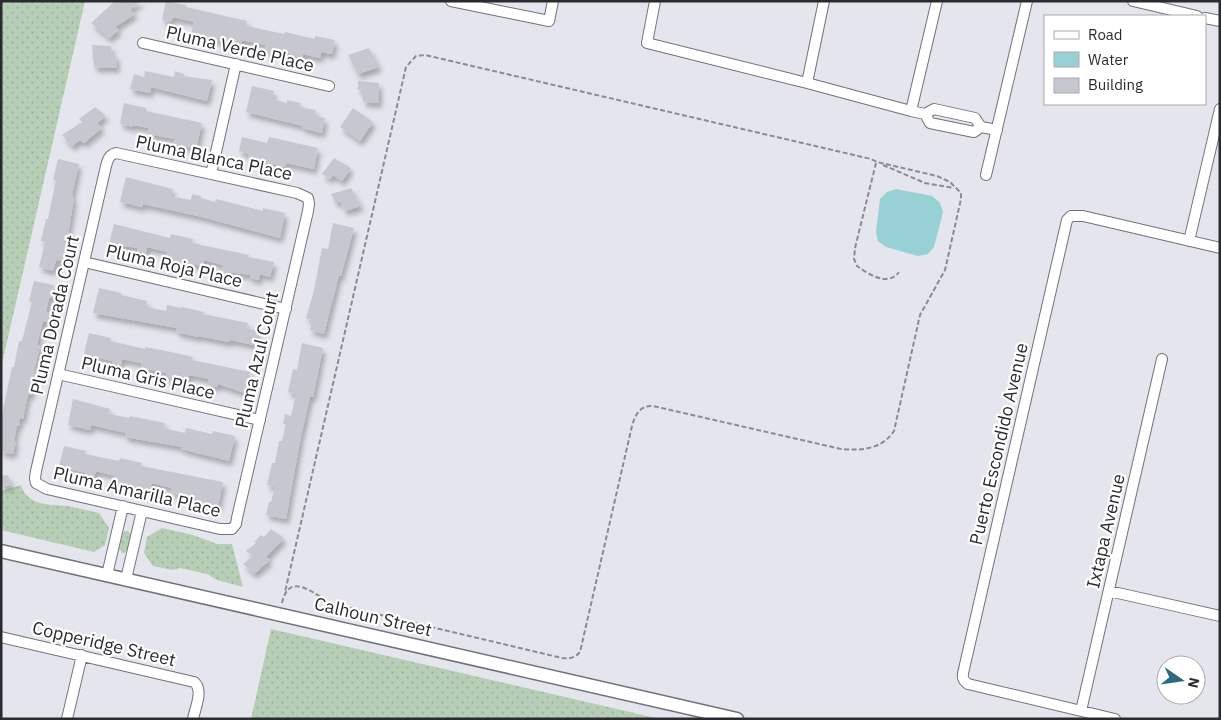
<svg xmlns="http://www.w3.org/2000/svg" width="1221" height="720" viewBox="0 0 1221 720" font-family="'IBM Plex Sans',sans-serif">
<defs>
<pattern id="grass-dots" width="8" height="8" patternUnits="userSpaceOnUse" patternTransform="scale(1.25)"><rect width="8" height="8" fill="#b6ceb5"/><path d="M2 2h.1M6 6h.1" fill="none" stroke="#9db19c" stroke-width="1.8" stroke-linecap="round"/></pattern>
<filter id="shadow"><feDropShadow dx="3" dy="5" stdDeviation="2.5" flood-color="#0004"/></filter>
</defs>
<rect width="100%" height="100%" fill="#e5e5ed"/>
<path fill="url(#grass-dots)" d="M1,1H85L1,368Z
M21,485C28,507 50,504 68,506C78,508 89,511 99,513L109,528L105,545L94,552L1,530V491Z
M162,528L193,535L217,544H232L243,587L217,580L207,574L180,568L173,570L153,566L144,553L147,537Z
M125,531H128L132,535L128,551L123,553L119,549L123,533Z
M271,629L660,719H251Z"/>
<path fill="#97d0d5" d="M896,189L932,196L940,203L943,212L934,247L928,254L918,256L886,247L878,241L876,232L880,199L887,192Z"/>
<path fill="#c7c7cf" filter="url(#shadow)" d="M115,1H142L130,9L135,14L115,27L119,30L109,38L91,23Z
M166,1L186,5V7L247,21L246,26L284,34L285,32L315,39V36L335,40L332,54L321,52L320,58L303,54L302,58L275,49L274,53L265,51L266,45L242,40L241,46L191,34L194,22L173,17L171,22L162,20Z
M92,45L111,46L112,54L116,55L117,68L94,67Z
M369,48L379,67L358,74L348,55Z
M145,71L174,77L175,71L184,74V76L212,80L207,101L151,87L150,93L130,89L134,74L144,77Z
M358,81L379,83V103L363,102V91L358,90Z
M252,86L274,91L272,99L287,103V100L301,103L300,107L316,110L314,116L325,118L322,133L302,128L303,126L246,112Z
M124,103L146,108V111L202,123L196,149L174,144L175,139L148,134L149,128L133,125V127L120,124Z
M95,107L106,116L97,123L102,128L84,143L80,140L72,146L62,135L82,122L79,119Z
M353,108L373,122L360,141L340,127Z
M242,137L267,143L269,137L318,148L314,169L286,163L285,167L248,159L249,154L239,151Z
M334,158L351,168L342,181L333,175L330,179L322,174Z
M58,159L79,164L73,190L72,198H74L66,247L62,261L56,260L53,271L39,267L45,242L41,241L46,219H48L56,180H53Z
M126,177L173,189L171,196L191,200L192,194L201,196V198L215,202L216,199L263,211V208L285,213L280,238L202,217L143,204L142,207L120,202Z
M351,188L361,206L345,211L340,201L336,203L331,194Z
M333,223L354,228L341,276L339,275L324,334L310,330L312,320L306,318L314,291L322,248L328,249Z
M114,224L170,238L171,234L193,239L192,243L249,255L248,257L274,262L270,277L260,274L259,280L250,278V275L222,271L223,265L204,260L203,266L188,263L187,264L166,259L167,252L147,247L146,253L137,251L138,248L109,244Z
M34,281L54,285L52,298H49L46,312L50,313L48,322L43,321L37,345H40L34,372L37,373L31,395L28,394L23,419L20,418L19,426L17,425L14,441H16L13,454L1,452V419L12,367H14L19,341H22L32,302L29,301Z
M99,288L121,293V295L147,301L146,307L166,311L167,305L181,308L182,307L204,312L203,314L248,323L247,328L258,331L254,345L230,340L229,342L198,336V337L176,332L177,328L93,313Z
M89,333L111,338L110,341L145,349V347L171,352L193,357L192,360L250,372L245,393L218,384L217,387L208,385L209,379L189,375L188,382L166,377V373L141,368V363L122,359L121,365L112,363V361L84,354Z
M302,343L323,348L313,397H310L301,436L286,519L266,515L269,502H271L275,487L267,485L272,463H275L279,441H282L286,424H283L285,414L291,416L296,394L288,392L293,369L297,370Z
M73,399L110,409L109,414L129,418L130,416L165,423L164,428L185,433L186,428L212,434L213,431L235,436L229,461L181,449L182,447L125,437L126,433L91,425L90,430L68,425Z
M64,446L86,451L85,454L119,461L120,458L142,463L141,466L223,482L218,507L196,502V499L171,493L172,488L152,483L150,489L136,486V488L114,483L115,476L96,471L94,477L85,475L86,473L59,467Z
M8,475L11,485L1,486V476Z
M271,529L284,538L266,557L270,560L254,574L243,564L253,556L246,551L256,543L254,542L261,535L264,537Z"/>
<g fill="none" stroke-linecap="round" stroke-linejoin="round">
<g stroke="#717279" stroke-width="12">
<path id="minor" d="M451,1L549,21L553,1
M655,1L647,43L807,83
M824,1L807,83L911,111
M937,1L911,111L925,114L934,109L975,118L981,127L997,130
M1133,1L1197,16
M1205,18L1220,21
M143,43L329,86
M925,114L930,123L974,132L981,127
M116,153L297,193L308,198L309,204L308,211L237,518L236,524L232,529H220L47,489L36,483L35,478L36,471L106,166C108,159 109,155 116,153Z
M211,174L236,64
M986,175L1027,1
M1189,241L1220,109
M84,262L286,309
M58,374L260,420
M107,575L123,506
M126,579L142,511
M1109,591L1220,616
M1,637L194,682C204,690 195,708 193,719
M1081,711L1162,359
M67,719L82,655
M1115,719L968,684C962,680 962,676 964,669L1067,220L1071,216H1083L1220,248"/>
</g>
<g stroke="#717279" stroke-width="15">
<path id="tertiary" d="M1,551L737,719"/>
</g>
<path stroke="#8b8c91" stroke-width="2" stroke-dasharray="5 2.5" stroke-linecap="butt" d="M876,163L855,248L854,259L857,266C868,274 888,287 899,272
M883,165L925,183L954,188
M282,603C289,571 313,593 330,603L562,658C570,659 575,658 580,652L632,426C635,415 640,405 653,406L841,449C862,451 882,449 894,431L920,315L945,270L961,199V193L950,182L937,176L877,162L871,159L425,55L416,56L406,67L285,592"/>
<use href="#minor" stroke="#fff" stroke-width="10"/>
<use href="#tertiary" stroke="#fff" stroke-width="12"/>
</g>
<g text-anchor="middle" stroke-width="4.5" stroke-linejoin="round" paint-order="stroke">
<g font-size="18" fill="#2a2b2e" stroke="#fff">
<text transform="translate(240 49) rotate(13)" y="6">Pluma Verde Place</text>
<text transform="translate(214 158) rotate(12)" y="6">Pluma Blanca Place</text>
<text transform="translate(174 266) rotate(13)" y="6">Pluma Roja Place</text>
<text transform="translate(55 315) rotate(-77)" y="6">Pluma Dorada Court</text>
<text transform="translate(257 360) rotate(-77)" y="6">Pluma Azul Court</text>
<text transform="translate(148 378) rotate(13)" y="6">Pluma Gris Place</text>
<text transform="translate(999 444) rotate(-77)" y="6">Puerto Escondido Avenue</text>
<text transform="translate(137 492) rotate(13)" y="6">Pluma Amarilla Place</text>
<text transform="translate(1106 531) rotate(-77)" y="6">Ixtapa Avenue</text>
<text transform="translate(373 617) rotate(13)" y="6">Calhoun Street</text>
<text transform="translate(104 644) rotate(13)" y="6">Copperidge Street</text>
</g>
</g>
<rect width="1221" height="720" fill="none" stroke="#2a2b2e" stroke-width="5"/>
<rect x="1044" y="15" width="162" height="90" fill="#ffffff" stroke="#aaaaab"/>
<rect x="1054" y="31" width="25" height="8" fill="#ffffff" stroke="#aaaaab"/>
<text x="1088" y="40" font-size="15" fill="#2a2b2e">Road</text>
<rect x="1054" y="52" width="25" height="15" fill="#97d0d5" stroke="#aaaaab"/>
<text x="1088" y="65" font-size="15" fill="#2a2b2e">Water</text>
<rect x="1054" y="78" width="25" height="15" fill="#c7c7cf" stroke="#aaaaab"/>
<text x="1088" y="90" font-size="15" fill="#2a2b2e">Building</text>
<g transform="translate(1181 680) rotate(103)"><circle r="24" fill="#ffffff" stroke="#aaaaab"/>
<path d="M0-4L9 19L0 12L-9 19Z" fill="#2f6982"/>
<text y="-8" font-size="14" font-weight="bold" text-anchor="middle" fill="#2a2b2e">N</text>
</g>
</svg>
